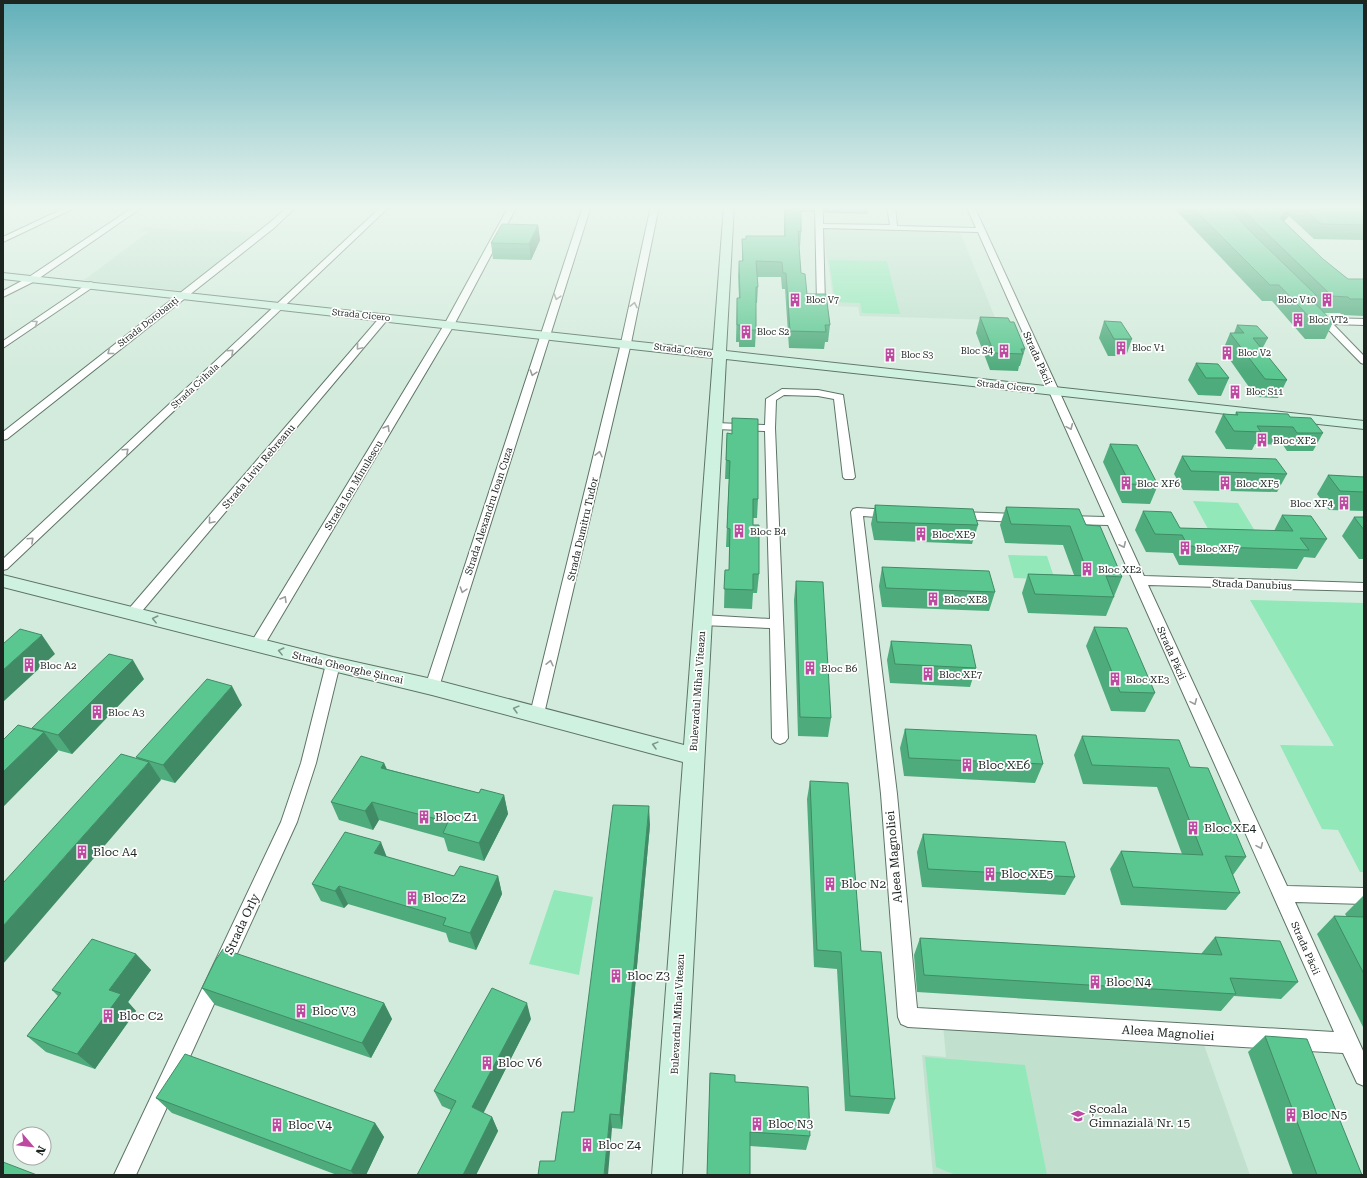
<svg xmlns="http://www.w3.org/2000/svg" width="1367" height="1178" viewBox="0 0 1367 1178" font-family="'Roboto Serif',serif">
<rect width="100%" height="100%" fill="#d3ebdc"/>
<path fill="#c1e1ce" d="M146,227L191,231L194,229L255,233L182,291L84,280L148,232L139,231Z
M823,229L960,232L996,320L860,316L858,307L834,306Z
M943,1025L1202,1039L1250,1175H933L922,1055L946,1057Z"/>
<path fill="#92e8b8" d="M829,260L887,261L900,314L862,313L860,303L835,302Z
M1193,501L1238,503L1255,531L1208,529Z
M1008,555L1047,556L1055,580L1014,578Z
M1250,600L1364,603V872H1360L1338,830L1322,829L1280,745L1334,746Z
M554,890L593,897L579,975L529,964Z
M925,1057L1025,1065L1047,1175H956L936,1167Z"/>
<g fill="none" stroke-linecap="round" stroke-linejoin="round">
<g stroke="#5e7467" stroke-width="2">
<path id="street" d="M69,206H79L3,242V237Z
M135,206H144L35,281L3,297V291L29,277Z
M289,206H297L274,228L7,439L3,440V432L268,224Z
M382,206H390L7,569L3,570V559Z
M509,206H517L454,325L262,649L257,650L252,649L250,645L252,641L444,325Z
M583,206H591L439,687L437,691L432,693L427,691L425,687Z
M651,206H659L631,343L544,714L542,718L537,720L532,718L530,714L621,343Z
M815,206H823V224L890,225L887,206H895L897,226L976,228L966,206H974L1144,576L1364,583V591L1148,585L1287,886L1364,888V904L1295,902L1364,1053V1086L1357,1083L1343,1053L908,1027L901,1024L898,1017L881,794L851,512L853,509L857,508L890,510L894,511L896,514L894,517L890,518L863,516L897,794L917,1008L1334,1032L1108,525L1068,524L1064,523L1062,520L1064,517L1068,516L1105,517L978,232L823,228L825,304L821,307L817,304Z
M90,282L93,283L94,285L93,287L3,348V341Z
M1319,312L1322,313L1327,318L1364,319V325L1333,324L1364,356V364L1361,363L1316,317L1315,315L1316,313Z
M384,315L388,318L387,320L137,617L132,619L127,617L125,614L127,611L381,316Z
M782,389L818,390L843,395L855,477L853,479H845L843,477L834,399L818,396L784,395L776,400L775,428L788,738L785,742L780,744L775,742L772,738L770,628L702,625L697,623L695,620L697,617L702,615L770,619L765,431L716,429L711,426L716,423L765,425L766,399Z
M958,512L1020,514L1024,515L1026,518L1024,521L1020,522L954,519L952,516L954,513Z
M333,659L338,660L340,664L316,763L297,822L136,1175H114L281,822L301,763L326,664L328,660Z"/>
</g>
<g stroke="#5e7467" stroke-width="2">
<path id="secondary" d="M724,206H734L726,351L1364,421V429L726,359L682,1175H652L683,762L432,695L333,671L3,587V575L333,657L432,679L684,745L713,358L3,279V273L713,350Z"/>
</g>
<use href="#street" fill="#fff" fill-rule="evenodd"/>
<use href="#secondary" fill="#cff2e0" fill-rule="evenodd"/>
</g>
<path fill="#4eab7c" d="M784,206H814V212H801V232L800,247H799L801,273L807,294L830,325L828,342H825L824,349L789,348L785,289H782L781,277H757L758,287L757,303H756V330L755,347H739V342H736L737,298H739L738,276L739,261H742V239H746V236H784Z
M824,206H868L867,214L824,213Z
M1172,206H1228L1229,207L1230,206H1364V240L1314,239L1289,216L1284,221L1323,259L1348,279H1364V316L1342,315L1340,313H1324L1333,322L1325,339H1305L1272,301H1262Z
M538,225L540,240L531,260L493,259L491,243Z
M980,317L1010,322L1025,349L1020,366H1019L1018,371L990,370L976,333Z
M1104,321L1132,339L1126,356H1108L1099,338Z
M1237,325L1268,338L1262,349L1287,380L1278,398L1256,397L1223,350L1230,333H1234Z
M1196,363L1229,378L1221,396L1198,395L1188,380Z
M1236,412L1290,417L1323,433L1313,451H1287L1283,445L1255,444L1252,450L1226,449L1215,432L1223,414L1235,415Z
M727,433L758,499L757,518H753V525L759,574L757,593H753L752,609L724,608L725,570H729V547H726L729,479H725Z
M1110,444L1158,485L1150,504L1122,503L1103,462Z
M1182,456L1287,474L1277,492L1183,490L1174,474Z
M1328,475L1364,477V511L1329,510L1317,494Z
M875,505L978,525L972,544L874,540L871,524Z
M1006,507L1086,525L1122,577L1106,616L1028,613L1022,593L1028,574L1074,575L1063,545L1005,543L1000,525Z
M1143,511L1180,528L1274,531L1282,515L1327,539L1315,558L1304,557L1297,569L1179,565L1173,553L1146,552L1135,530Z
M1354,517H1364V559H1359L1342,536Z
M882,567L995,592L989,611L882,607L879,586Z
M796,581L831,718L828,737L798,736L794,600Z
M1094,627L1155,693L1145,712L1111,711L1086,646Z
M891,641L976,668L970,687L890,683L887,660Z
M144,679L72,754L57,750L58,751L3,807V740L33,729L32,728Z
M242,705L175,783L160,779L161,780L136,757Z
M905,729L1043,764L1035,783L904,776L900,748Z
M1082,736L1190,767L1246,857L1233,875L1240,893L1226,910L1121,905L1110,869L1121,851L1182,854L1157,787L1083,784L1074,755Z
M384,763L387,769L479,793L504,795L508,814L484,861L448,851L444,838L379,820L373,830L339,820L331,802Z
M810,781L861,951L895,1099L889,1114L845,1111L837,969L814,967L807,799Z
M650,825L622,1129L612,1128L555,1161L574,1112Z
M923,834L1075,877L1065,895L922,887L917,852Z
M387,857L454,876H498L502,894L476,950L449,942L446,933L348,904L344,908L321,901L312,884Z
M1363,896H1364V1029L1317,934L1334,916L1347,917L1345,914Z
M1215,937L1298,982L1281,999L1234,996L1221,1011L917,992L914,955L920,938L1201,954Z
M136,954L151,970L128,1002L136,1011L95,1069L46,1052L27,1036L58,996L52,990Z
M202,988L384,1003L392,1019L371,1058L215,1005Z
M531,1019L483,1113L492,1117L498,1131L476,1175H417L451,1110L442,1106L434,1091Z
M1265,1036L1362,1175H1293L1248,1052Z
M710,1073L735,1082L810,1136L806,1150L750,1146V1175H707Z
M156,1098L375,1123L384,1137L366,1175H337L172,1113Z"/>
<path fill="#408b65" d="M1290,206H1293L1289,216L1273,233L1280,218Z
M538,225L540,240L531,260L529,244Z
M42,635L55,654L3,702V670Z
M133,660L144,679L72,754L58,735Z
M232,686L242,705L175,783L163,765Z
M44,732L58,751L3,807V772Z
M149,762L161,780L3,964V926Z
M384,763L391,781L381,768Z
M504,795L508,814L484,861L479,843Z
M372,802L379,820L373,830L365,811Z
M649,806L650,825L622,1129L620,1115Z
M381,842L388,860L374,853Z
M498,876L502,894L476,950L470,933Z
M339,886L348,904L344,908L335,891Z
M136,954L151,970L128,1002L136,1011L95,1069L77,1054L109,990Z
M384,1003L392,1019L371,1058L362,1043Z
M527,1003L531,1019L479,1122L472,1107Z
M610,1114L612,1128L608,1175H604Z
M492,1117L498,1131L476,1175H463Z
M375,1123L384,1137L366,1175H354L351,1171Z"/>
<path fill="#5bc790" stroke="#408b65" d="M785,206H801V232L798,231L801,273L805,274L807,294H826L830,325H825L826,332L790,331L786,273H783L782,262L756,261L758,287H756V330H740V325H737V298H740L739,261H743L742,239H746V236H785Z
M1191,206H1228L1247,228L1317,296H1308L1333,322H1314L1279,285H1270Z
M1241,206H1290L1280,218L1323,259L1348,279H1364V299H1350L1348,297L1332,296L1255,222Z
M1301,206H1364V225L1321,224Z
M502,224L538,225L529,244L491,243Z
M980,317L1008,318L1010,322H1014L1025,349H1021L1023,354L994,353Z
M1104,321L1121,322L1132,339H1114Z
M1237,325L1257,326L1268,338H1253L1287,380L1265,379L1230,333H1244Z
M1196,363L1218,364L1229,378H1206Z
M1236,412L1288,414L1290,417L1311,418L1323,433H1297L1293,427L1257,426L1261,432L1234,431L1223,414L1238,415Z
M732,418L758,419V499H753V525H759V574H753V590L724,589L725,570H729L730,529L727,528L730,461L726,460L727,433L732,434Z
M1110,444L1137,445L1158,485L1130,484Z
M1182,456L1276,459L1287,474L1191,471Z
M1328,475L1364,477V492L1340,491Z
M875,505L973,509L978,525L877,522Z
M1006,507L1079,509L1086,525L1100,526L1122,577L1106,576L1114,597L1035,594L1028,574L1089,576L1070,526L1011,524Z
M1143,511L1171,512L1180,528L1293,531L1282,515L1311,516L1327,539L1300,538L1309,550L1188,546L1182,535L1155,534Z
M1354,517H1364V530Z
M882,567L989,571L995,592L886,588Z
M796,581L823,582L831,718L800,717Z
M1094,627L1127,628L1155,693L1120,692Z
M20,629L42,635L3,670V644Z
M891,641L971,645L976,668L895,664Z
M109,654L133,660L58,735L32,728Z
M207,679L232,686L163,765L136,757Z
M18,725L44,732L3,772V740Z
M905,729L1036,735L1043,764L909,758Z
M1082,736L1179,740L1190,767L1208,768L1246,857L1225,856L1240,893L1133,887L1121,851L1203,855L1169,768L1092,765Z
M121,754L149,762L3,926V883Z
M361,756L384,763L381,768L479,793L481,789L504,795L479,843L443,833L448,822L372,802L365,811L331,802Z
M810,781L848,783L861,951L881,952L895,1099L850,1096L841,952L817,950Z
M613,805L649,806L620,1115L610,1114L604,1175H538L540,1161H555L562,1112H574Z
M345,832L381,842L374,853L454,876L460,866L498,876L470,933L443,925L446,918L339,886L335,891L312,884Z
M923,834L1065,842L1075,877L928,869Z
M1334,916L1364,917V974Z
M1215,937L1280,941L1298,982L1230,978L1236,994L924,975L920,938L1222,955Z
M92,939L136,954L109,990L121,994L77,1054L27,1036L61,993L52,990Z
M223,949L384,1003L362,1043L202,988L215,961Z
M492,988L527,1003L472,1107L492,1117L463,1175H417L456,1101L434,1091Z
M1265,1036L1307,1039L1362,1175H1317Z
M185,1054L375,1123L351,1171L156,1098Z
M710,1073L735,1075V1082L808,1087L810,1136L750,1132V1175H707Z
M3,1162L37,1175H3Z"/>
<defs><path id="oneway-chevron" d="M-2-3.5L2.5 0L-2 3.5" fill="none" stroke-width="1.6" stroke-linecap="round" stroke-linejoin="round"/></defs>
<g stroke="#999d9b">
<use href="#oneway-chevron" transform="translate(557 297) rotate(108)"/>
<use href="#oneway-chevron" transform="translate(634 305) rotate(-78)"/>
<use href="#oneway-chevron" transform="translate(35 323) rotate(-35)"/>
<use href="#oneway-chevron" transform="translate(359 347) rotate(130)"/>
<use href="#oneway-chevron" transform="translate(110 352) rotate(142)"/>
<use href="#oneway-chevron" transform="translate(231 352) rotate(-43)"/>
<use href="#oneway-chevron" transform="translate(533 373) rotate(108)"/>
<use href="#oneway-chevron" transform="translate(1070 427) rotate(66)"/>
<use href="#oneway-chevron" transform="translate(387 428) rotate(-59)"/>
<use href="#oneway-chevron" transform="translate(126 451) rotate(-43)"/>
<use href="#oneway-chevron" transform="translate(599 454) rotate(-77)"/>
<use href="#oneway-chevron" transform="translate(211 521) rotate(130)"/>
<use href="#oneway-chevron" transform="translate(31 540) rotate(-43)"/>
<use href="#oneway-chevron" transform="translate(1123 545) rotate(65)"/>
<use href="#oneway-chevron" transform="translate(463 590) rotate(108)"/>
<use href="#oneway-chevron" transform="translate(284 599) rotate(-59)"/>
<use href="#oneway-chevron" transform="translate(550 663) rotate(-77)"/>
<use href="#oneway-chevron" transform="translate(1194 702) rotate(66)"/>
<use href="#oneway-chevron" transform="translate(1260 846) rotate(66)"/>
</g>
<g stroke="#7e968a">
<use href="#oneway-chevron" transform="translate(155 619) rotate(-166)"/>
<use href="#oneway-chevron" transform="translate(281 651) rotate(-166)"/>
<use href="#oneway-chevron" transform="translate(516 709) rotate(-165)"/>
<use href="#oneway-chevron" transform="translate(655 745) rotate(-165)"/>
</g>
<linearGradient id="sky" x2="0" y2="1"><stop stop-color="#61afb9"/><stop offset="0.56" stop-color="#ebf6ef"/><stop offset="1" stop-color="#ebf6ef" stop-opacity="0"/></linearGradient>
<rect width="1367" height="371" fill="url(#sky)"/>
<defs>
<g id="building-bare" transform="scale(1.08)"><path d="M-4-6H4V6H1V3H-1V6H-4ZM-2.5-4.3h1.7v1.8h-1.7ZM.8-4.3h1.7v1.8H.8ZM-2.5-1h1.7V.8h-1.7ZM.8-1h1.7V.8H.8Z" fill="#be49a1" stroke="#fff" stroke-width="2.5" paint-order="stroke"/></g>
<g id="school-bare" transform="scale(1.08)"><path d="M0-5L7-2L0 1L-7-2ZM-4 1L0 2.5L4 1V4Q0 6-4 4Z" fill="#be49a1" stroke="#fff" stroke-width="2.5" paint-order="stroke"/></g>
</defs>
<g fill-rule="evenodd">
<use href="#building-bare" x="795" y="300"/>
<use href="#building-bare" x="1327" y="300"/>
<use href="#building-bare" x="1298" y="320"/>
<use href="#building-bare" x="746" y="332"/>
<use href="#building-bare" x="1121" y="348"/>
<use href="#building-bare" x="1004" y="351"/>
<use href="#building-bare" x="1227" y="353"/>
<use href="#building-bare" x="890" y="355"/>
<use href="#building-bare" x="1235" y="392"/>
<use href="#building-bare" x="1262" y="440"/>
<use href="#building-bare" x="1126" y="483"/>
<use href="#building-bare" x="1225" y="483"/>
<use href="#building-bare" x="1344" y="503"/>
<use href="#building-bare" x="739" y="531"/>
<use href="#building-bare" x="921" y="534"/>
<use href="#building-bare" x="1185" y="548"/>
<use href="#building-bare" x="1087" y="569"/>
<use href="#building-bare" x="933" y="599"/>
<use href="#building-bare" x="29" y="665"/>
<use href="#building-bare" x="810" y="668"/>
<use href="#building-bare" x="928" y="674"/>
<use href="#building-bare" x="1115" y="679"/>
<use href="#building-bare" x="97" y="712"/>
<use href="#building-bare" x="967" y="765"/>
<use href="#building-bare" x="424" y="817"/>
<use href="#building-bare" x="1193" y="828"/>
<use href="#building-bare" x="82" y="852"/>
<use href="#building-bare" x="990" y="874"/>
<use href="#building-bare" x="830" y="884"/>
<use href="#building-bare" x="412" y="898"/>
<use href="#building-bare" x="616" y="976"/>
<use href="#building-bare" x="1095" y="982"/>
<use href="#building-bare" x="301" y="1011"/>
<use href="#building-bare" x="108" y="1016"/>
<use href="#building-bare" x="487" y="1063"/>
<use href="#building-bare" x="1291" y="1115"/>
<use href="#school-bare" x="1078" y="1116"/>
<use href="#building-bare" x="757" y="1124"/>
<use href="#building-bare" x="277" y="1125"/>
<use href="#building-bare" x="587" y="1145"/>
</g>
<g text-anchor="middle" stroke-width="3.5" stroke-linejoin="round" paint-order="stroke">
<g font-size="9" fill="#1c2520" stroke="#fff" text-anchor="start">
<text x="806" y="303">Bloc V7</text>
<text x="1316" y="303" text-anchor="end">Bloc V10</text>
<text x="1309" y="323">Bloc VT2</text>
<text x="757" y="335">Bloc S2</text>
<text x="1132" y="351">Bloc V1</text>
<text x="993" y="354" text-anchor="end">Bloc S4</text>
<text x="1238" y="356">Bloc V2</text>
<text x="901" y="358">Bloc S3</text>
<text x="1246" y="395">Bloc S11</text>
</g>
<g font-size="9" fill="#1c2520" stroke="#fff">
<text transform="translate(361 315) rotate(6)" y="3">Strada Cicero</text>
<text transform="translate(148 322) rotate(-38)" y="3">Strada Dorobanți</text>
<text transform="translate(683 350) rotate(7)" y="3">Strada Cicero</text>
<text transform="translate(195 386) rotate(-43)" y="3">Strada Crihala</text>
<text transform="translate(1006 386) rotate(6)" y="3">Strada Cicero</text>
</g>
<g font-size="10" fill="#1c2520" stroke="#fff">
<text transform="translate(1038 358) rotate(66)" y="4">Strada Păcii</text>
<text transform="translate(258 466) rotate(-50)" y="4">Strada Liviu Rebreanu</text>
<text transform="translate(353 485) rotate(-59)" y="4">Strada Ion Minulescu</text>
<text transform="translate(488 511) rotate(-72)" y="4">Strada Alexandru Ioan Cuza</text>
<text transform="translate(582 529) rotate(-77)" y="4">Strada Dumitru Tudor</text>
<text transform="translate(1252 584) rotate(2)" y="4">Strada Danubius</text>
<text transform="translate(1172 653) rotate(66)" y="4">Strada Păcii</text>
<text transform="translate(348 667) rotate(13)" y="4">Strada Gheorghe Șincai</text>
<text transform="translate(697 691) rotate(-86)" y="4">Bulevardul Mihai Viteazu</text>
<text transform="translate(1306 948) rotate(66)" y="4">Strada Păcii</text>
<text transform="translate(677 1014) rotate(-87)" y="4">Bulevardul Mihai Viteazu</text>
</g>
<g font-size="10" fill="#1c2520" stroke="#fff" text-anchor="start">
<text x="1273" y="444">Bloc XF2</text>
<text x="1137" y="487">Bloc XF6</text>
<text x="1236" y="487">Bloc XF5</text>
<text x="1333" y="507" text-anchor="end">Bloc XF4</text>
<text x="750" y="535">Bloc B4</text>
<text x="932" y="538">Bloc XE9</text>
<text x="1196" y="552">Bloc XF7</text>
<text x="1098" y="573">Bloc XE2</text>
<text x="944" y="603">Bloc XE8</text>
<text x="40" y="669">Bloc A2</text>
<text x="821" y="672">Bloc B6</text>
<text x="939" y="678">Bloc XE7</text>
<text x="1126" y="683">Bloc XE3</text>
<text x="108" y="716">Bloc A3</text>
</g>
<g font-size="12" fill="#1c2520" stroke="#fff" text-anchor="start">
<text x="978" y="769">Bloc XE6</text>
<text x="435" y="821">Bloc Z1</text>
<text x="1204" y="832">Bloc XE4</text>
<text x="93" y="856">Bloc A4</text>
<text x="1001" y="878">Bloc XE5</text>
<text x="841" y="888">Bloc N2</text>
<text x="423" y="902">Bloc Z2</text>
<text x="627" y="980">Bloc Z3</text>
<text x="1106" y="986">Bloc N4</text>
<text x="312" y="1015">Bloc V3</text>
<text x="119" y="1020">Bloc C2</text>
<text x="498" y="1067">Bloc V6</text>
<text x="1089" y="1113">Școala<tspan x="1089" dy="14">Gimnazială Nr. 15</tspan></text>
<text x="1302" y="1119">Bloc N5</text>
<text x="768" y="1128">Bloc N3</text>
<text x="288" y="1129">Bloc V4</text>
<text x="598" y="1149">Bloc Z4</text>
</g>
<g font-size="12" fill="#1c2520" stroke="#fff">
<text transform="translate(894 857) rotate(-95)" y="4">Aleea Magnoliei</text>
<text transform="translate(242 924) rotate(-65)" y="4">Strada Orly</text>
<text transform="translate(1168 1033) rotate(4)" y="4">Aleea Magnoliei</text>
</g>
</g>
<rect width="1367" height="1178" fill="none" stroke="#1c2520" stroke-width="8"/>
<g transform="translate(32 1146) rotate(118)"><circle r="19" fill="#ffffff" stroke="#a4a8a6"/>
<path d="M0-3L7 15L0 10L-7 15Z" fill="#be49a1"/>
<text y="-6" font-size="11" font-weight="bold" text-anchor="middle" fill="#1c2520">N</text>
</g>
</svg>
